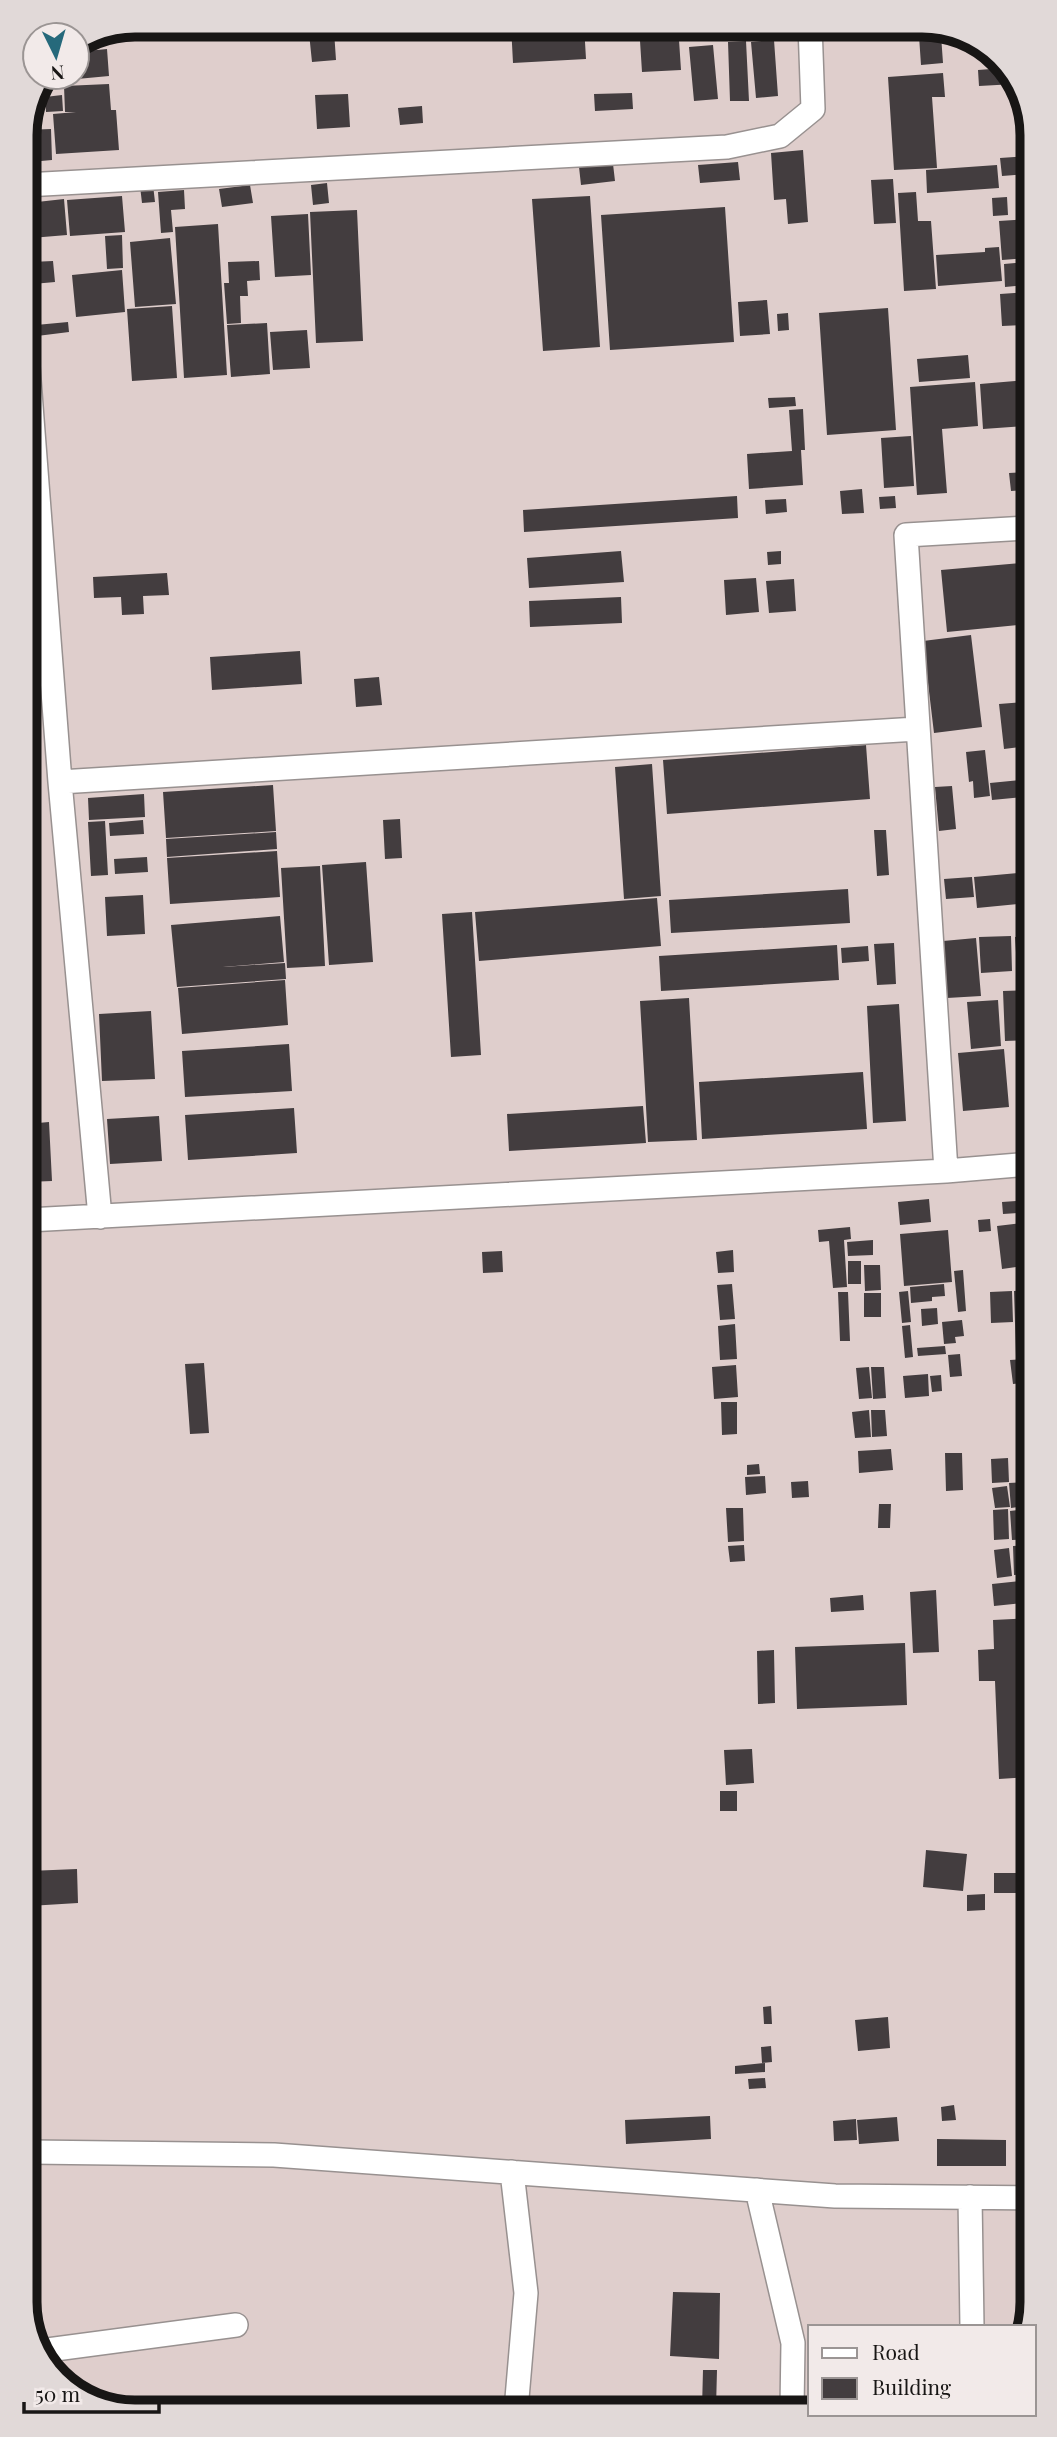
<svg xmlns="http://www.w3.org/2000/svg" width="1057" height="2437" viewBox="0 0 1057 2437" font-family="'Playfair Display',serif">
<rect width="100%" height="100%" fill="#e5dddc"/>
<path fill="#dfcecc" d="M135,25H930L989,47L1026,99L1032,2302L1025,2327H810V2408L127,2412L67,2389L31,2338L25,128L48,77H77V48Z"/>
<path fill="#433d3f" d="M270,25H301V36L271,38Z
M511,25H584L586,59L513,63Z
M639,25H678L681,70L642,72Z
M334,31L336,60L312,62L309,33Z
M941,35L943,63L921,65L919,36Z
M103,38L104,45L82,47V46Z
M774,40L778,96L756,98L751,42Z
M746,41L749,101H730L728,42Z
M713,45L718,99L694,101L689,47Z
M107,49L109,76L77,79V52Z
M1004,68L1015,84L979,86L978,70Z
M943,73L945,97H932L937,168L894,170L888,77Z
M52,77H68L69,80L52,81Z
M109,84L111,110H116L119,150L56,154L53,114L76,112H65L64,86Z
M632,93L633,109L595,111L594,94Z
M348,94L350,127L317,129L315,95Z
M62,95L63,111L46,112L45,97Z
M39,97H41L43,111L32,112Z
M422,106L423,123L400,125L398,108Z
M51,129L52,160L41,161V155L25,156V130Z
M803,150L808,222L788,224L786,199L774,200L771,153Z
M1027,156V174L1002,176L1000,158Z
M738,162L740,180L700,183L698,165Z
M613,164L615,181L581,185L579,167Z
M997,165L999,188L927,193L926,170Z
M893,179L896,223L874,224L871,180Z
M327,183L329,203L313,205L311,185Z
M153,185L155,202L142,203L140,186Z
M250,185L253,203L222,207L219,189Z
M184,190L185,209L171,210L173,232L161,233L158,192Z
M916,192L918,221H931L936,289L904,291L898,193Z
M122,196L125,232L70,236L67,200Z
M590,196L600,347L543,351L532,199Z
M1007,197L1008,215L993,216L992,198Z
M64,199L67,235L31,238L28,203Z
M725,207L734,342L610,350L601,215Z
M357,210L363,341L316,343L310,212Z
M308,214L311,275L275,277L271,216Z
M1027,219V258L1002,260L999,221Z
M218,224L227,375L184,378L175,227Z
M122,235L123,268L107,269L105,236Z
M170,238L176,304L135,307L130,242Z
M999,247L1002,281L938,286L936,255L985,252V248Z
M53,261L55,282L33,284L31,262Z
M259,261L260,280L247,281L248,296H240L241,323L227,324L224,283H229L228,262Z
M1027,262V285L1005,287L1004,264Z
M122,270L125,312L76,317L72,275Z
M1027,292V325L1002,326L1000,294Z
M767,300L770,334L740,336L738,302Z
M172,306L177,378L132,381L127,309Z
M888,308L896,430L827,435L819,313Z
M788,313L789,330L778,331L777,314Z
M68,322L69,332L37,336L36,325Z
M267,323L270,374L231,377L227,325Z
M307,330L310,368L273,370L270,332Z
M1024,345H1027V363H1025Z
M968,355L970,378L919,382L917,359Z
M1027,380V426L983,429L980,384Z
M975,382L978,426L942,429L947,493L917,495L910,387Z
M795,397L796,406L769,408L768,398Z
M803,409L805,450H801L803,485L749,489L747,454L792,451L789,410Z
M911,436L914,486L884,488L881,438Z
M1028,472V490L1011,491L1009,473Z
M862,489L864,513L842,514L840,491Z
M737,496L738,518L524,532L523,510Z
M895,496L896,508L880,509L879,497Z
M786,499L787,512L766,514L765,500Z
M621,551L624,582L529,588L527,558Z
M781,551V564L768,565L767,552Z
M1022,563L1027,624L947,632L941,570Z
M167,573L169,595L143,596L144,614L122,615L121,597L94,598L93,577Z
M756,578L759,612L726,615L724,580Z
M794,579L796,611L769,613L766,581Z
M621,597L622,623L530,627L529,601Z
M971,635L982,727L934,733L923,641Z
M300,651L302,684L212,690L210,657Z
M379,677L382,705L356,707L354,679Z
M1023,702L1028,746L1004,749L999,704Z
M866,745L870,799L667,814L663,760Z
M985,750L990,796L974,798L973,781L969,782L966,752Z
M652,764L661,896L624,899L615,767Z
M1021,780L1023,797L992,800L990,783Z
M273,785L276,831L166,838L163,792Z
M952,786L956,829L939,831L935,787Z
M144,794L145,817L89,820L88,798Z
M400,819L402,858L385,859L383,820Z
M143,820L144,834L110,836L109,823Z
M105,821L108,875L91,876L88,822Z
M874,830H886L889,875L877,876Z
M276,832L277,849L167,857L166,839Z
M277,851L280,897L170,904L167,858Z
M147,857L148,872L115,874L114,859Z
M366,862L373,962L329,965L322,865Z
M320,866L325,966L287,968L281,868Z
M1029,872V903L977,908L974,877Z
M972,877L974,897L946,899L944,879Z
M848,889L850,923L671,933L669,900Z
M143,895L145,934L107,936L105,897Z
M657,898L661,946L479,961L475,912Z
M472,912L481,1055L451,1057L442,914Z
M280,916L284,962L223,967L285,963L286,979L177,987L171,925Z
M1011,936L1012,971L981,973L979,937Z
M1029,936V982L1018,983L1015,937Z
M976,938L981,996L947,998L943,941Z
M894,943L896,984L877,985L874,944Z
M837,945L839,980L661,991L659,956Z
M868,946L869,961L842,963L841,948Z
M36,954L40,1020H27V955Z
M285,980L288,1025L182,1034L178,988Z
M1029,990V1040L1005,1041L1003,991Z
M689,998L697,1140L648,1142L640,1001Z
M998,1000L1001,1046L971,1049L967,1002Z
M899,1004L906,1121L873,1123L867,1006Z
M151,1011L155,1079L102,1081L99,1014Z
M289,1044L292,1091L185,1097L182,1051Z
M27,1045H39L41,1079L27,1080Z
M1004,1049L1009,1107L963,1111L958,1053Z
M863,1072L867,1129L702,1139L699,1082Z
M643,1106L646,1143L509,1151L507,1114Z
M294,1108L297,1153L188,1160L185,1115Z
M159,1116L162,1161L110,1164L107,1119Z
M49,1122L52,1181L27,1182V1124Z
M929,1199L931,1222L900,1225L898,1202Z
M1022,1200H1029L1030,1214L1023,1215Z
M1016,1201L1018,1213L1003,1214L1002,1202Z
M990,1219L991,1231L979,1232L978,1220Z
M1030,1222V1265L1002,1269L997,1226Z
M850,1227L851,1239L844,1240L847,1287L833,1288L829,1241L819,1242L818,1230Z
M948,1230L952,1282L904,1286L900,1234Z
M873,1240V1255L848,1256L847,1242Z
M733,1250L734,1272L718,1273L716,1252Z
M502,1251L503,1272L483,1273L482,1252Z
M848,1261H861V1284H848Z
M864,1265H880L881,1290L865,1291Z
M1030,1267V1280H1024L1023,1268Z
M963,1270L966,1311L958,1312L954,1271Z
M732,1284L735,1319L720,1320L717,1285Z
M944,1284L945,1296L932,1297V1301L911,1303L910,1287Z
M1030,1290V1356H1016L1014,1291Z
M908,1291L911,1322L902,1323L899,1292Z
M1012,1291L1013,1322L991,1323L990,1292Z
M838,1292H848L850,1341H840Z
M864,1293H881V1317H864Z
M937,1308L938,1324L922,1326L921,1309Z
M962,1320L964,1336L955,1337L956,1343L944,1344L942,1322Z
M735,1324L737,1359L720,1360L718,1326Z
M910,1325L913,1357L905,1358L902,1326Z
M945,1346L946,1354L918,1356L917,1348Z
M960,1354L962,1376L950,1377L948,1355Z
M1030,1359V1382L1013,1384L1010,1360Z
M204,1363L209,1433L190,1434L185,1364Z
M736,1365L738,1397L714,1399L712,1367Z
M869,1367L872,1398L859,1399L856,1368Z
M871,1367H884L886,1398L873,1399Z
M928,1374L929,1396L905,1398L903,1376Z
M941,1375L942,1391L932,1392L930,1376Z
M721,1402H737V1434L722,1435Z
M869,1410L871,1437L855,1438L852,1412Z
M871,1410H885L887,1436L872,1437Z
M891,1449L893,1470L859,1473L858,1451Z
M945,1453H962L963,1490L946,1491Z
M1008,1458L1009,1482L992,1483L991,1459Z
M759,1464L760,1474L747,1475V1465Z
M1030,1474V1508H1028L1026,1475Z
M765,1476L766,1493L746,1495L745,1477Z
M808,1481L809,1497L792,1498L791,1482Z
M1024,1482L1026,1506L1011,1508L1009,1483Z
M1007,1486L1010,1507L995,1508L992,1488Z
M879,1504H891L890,1528H878Z
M726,1508H743L744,1541L728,1542Z
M1008,1509L1009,1539L994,1540L993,1510Z
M1025,1509L1028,1539L1012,1540L1010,1511Z
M744,1545L745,1561L730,1562L728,1546Z
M1029,1545L1030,1574L1014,1575L1013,1546Z
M1009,1548L1012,1576L997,1578L994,1550Z
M1029,1580L1031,1602L994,1606L992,1584Z
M936,1590L939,1652L913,1653L910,1592Z
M863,1595L864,1610L831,1612L830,1598Z
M1031,1618V1777L999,1779L995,1681H979L978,1650L994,1649L993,1620Z
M905,1643L907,1705L797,1709L795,1647Z
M774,1650L775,1703L758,1704L757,1651Z
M752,1749L754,1783L726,1785L724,1750Z
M720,1791H737V1811H720Z
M926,1850L967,1854L963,1891L923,1887Z
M77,1869L78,1903L29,1906V1871Z
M994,1873H1031V1893H994Z
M985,1894V1910L967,1911V1895Z
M771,2006L772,2024H764L763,2007Z
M888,2017L890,2048L858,2051L855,2020Z
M771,2046L772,2062L762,2063L761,2047Z
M765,2063V2072L735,2074V2066Z
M765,2078L766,2088L749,2089L748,2079Z
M954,2105L956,2120L942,2121L941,2107Z
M710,2116L711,2139L626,2144L625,2120Z
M897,2117L899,2141L859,2144L857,2120Z
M856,2119L857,2140L834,2141L833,2121Z
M937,2139L1006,2140V2166H937Z
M673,2292L720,2293L719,2359L670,2356Z
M703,2370H717L716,2408H702Z"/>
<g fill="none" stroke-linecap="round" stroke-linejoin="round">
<g stroke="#989190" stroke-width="26">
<path id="minor" d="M25,185L727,147L780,136L813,109L810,25
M25,328L60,782L100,1217
M60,782L917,729
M946,1171L906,535L1028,528
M28,1220L946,1171L1029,1164
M30,2152L274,2155L835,2196L1032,2198
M512,2172L526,2293L516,2410
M757,2190L793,2343L792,2408
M970,2197L972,2327
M40,2351L236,2325"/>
</g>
<use href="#minor" stroke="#fff" stroke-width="23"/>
</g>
<path d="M0 0H1057V2437H0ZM135 37H922A98 98 0 0 1 1020 135V2302A98 98 0 0 1 922 2400H135A98 98 0 0 1 37 2302V135A98 98 0 0 1 135 37Z" fill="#e1d9d8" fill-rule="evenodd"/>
<path fill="none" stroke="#181615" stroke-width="9" d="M135 37H922A98 98 0 0 1 1020 135V2302A98 98 0 0 1 922 2400H135A98 98 0 0 1 37 2302V135A98 98 0 0 1 135 37Z"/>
<rect x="808" y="2325" width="228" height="91" fill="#f2eae9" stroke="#9b9594" stroke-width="2"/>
<rect x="822" y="2348" width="35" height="10" fill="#ffffff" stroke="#9b9594" stroke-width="2"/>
<text x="872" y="2360" font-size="21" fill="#181615">Road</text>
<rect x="822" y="2378" width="35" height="21" fill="#433d3f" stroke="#9b9594" stroke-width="2"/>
<text x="872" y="2395" font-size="21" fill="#181615">Building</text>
<g transform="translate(56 56) rotate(175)"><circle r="33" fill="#f2eae9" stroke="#9b9594" stroke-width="2"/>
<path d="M0-5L12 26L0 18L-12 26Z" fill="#26697b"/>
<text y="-10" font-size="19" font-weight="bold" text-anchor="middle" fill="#181615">N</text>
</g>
<path d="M24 2402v10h135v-10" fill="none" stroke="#181615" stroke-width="3.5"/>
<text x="35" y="2402" font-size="21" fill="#181615" stroke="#f2eae9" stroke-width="5" paint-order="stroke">50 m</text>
</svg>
